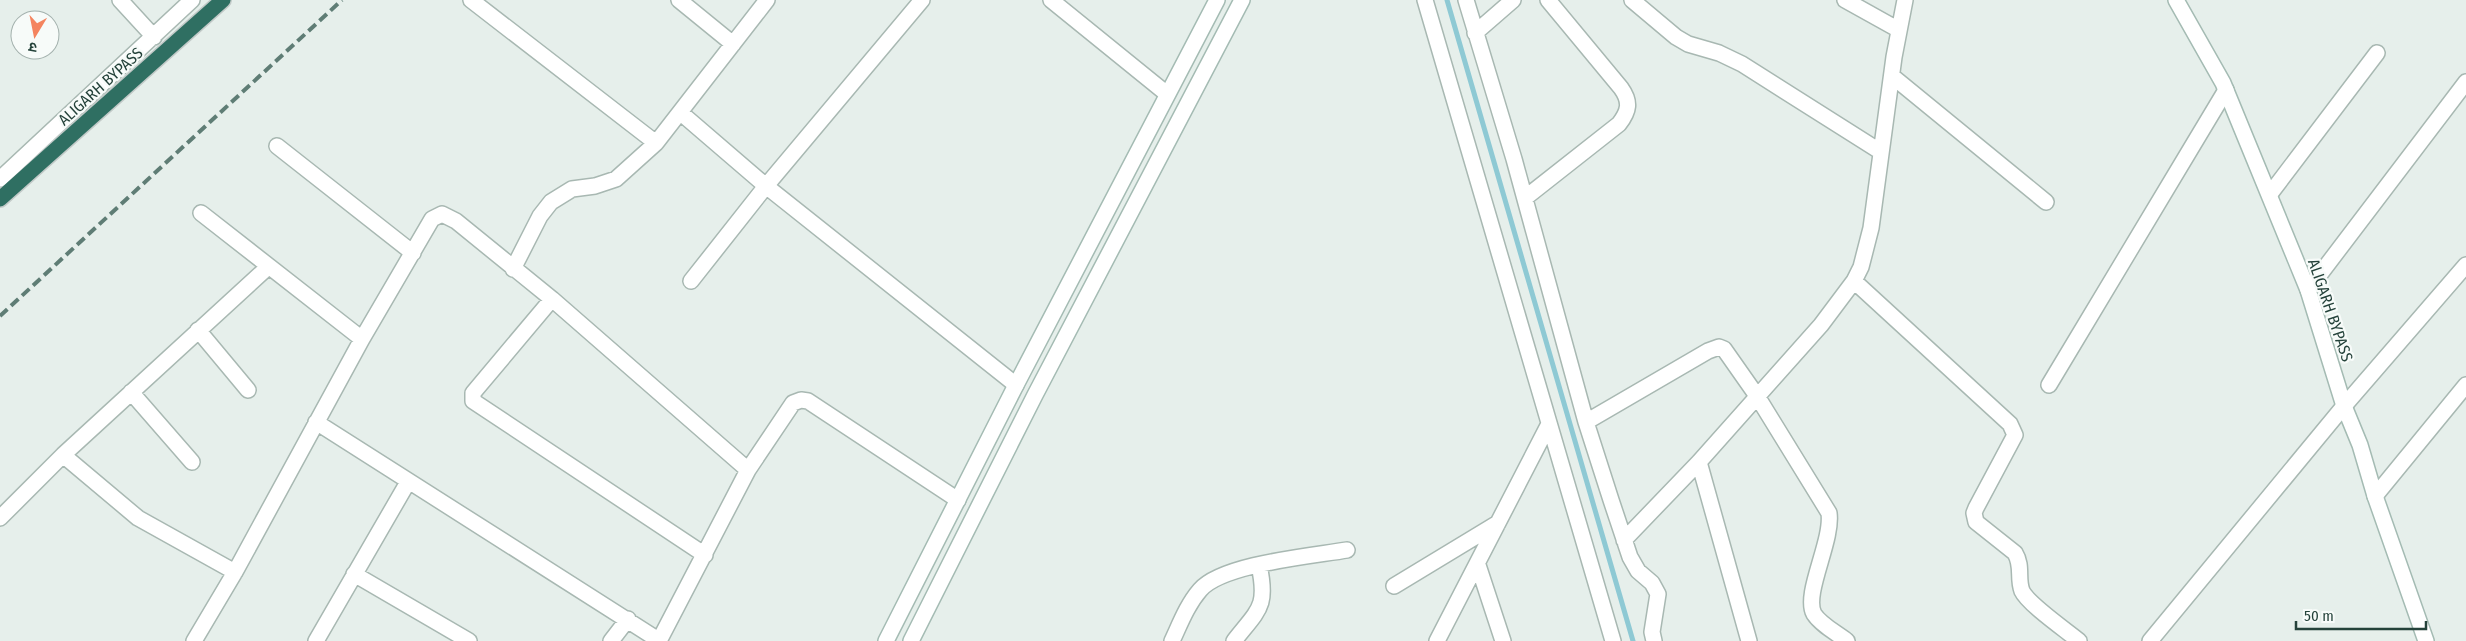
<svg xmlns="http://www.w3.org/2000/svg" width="2466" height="641" viewBox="0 0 2466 641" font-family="'Fira Sans Condensed','Noto Sans Devanagari',sans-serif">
<rect width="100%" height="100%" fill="#e6efeb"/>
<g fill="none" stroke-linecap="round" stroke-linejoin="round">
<path stroke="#8ec9d4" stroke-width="5" d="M1447,0L1633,641"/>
<g stroke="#a8b8b2" stroke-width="18">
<path id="street" d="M120,0L154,37
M471,0L656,143
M679,0L733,44
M1051,0L1167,94
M1425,0L1613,641
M1466,0L1514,159L1586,422L1611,500L1630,557L1638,571L1652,583L1658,594L1652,632L1654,641
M1632,0L1676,37L1688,44L1719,53L1742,64L1881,152
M1845,0L1899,30
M1475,33L1513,0
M1892,76L2046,202
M681,113L766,186L1016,385
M277,146L413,253
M0,179L192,0
M2270,194L2377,53
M1525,198L1619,124C1629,111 1631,102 1621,88L1548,0
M201,213L362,339
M513,269L540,216L551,202L572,189L595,186L616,179L656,143L767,0
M691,281L766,186L922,0
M1854,281L2010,424L2015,435L1976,508L1974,513L1976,522L2015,553C2023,566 2017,578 2022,591C2028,604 2067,631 2079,641
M2308,290L2466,82
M552,299L473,393V401L705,555
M198,330L248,390
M2049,385L2226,90
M131,392L192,462
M316,422L660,641
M1586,422L1708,351L1719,347L1724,349L1757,396L1829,513C1833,541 1803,594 1814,614C1821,625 1837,633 1847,641
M63,455L138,518L235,572
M1699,462L1749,641
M2375,496L2466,385
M0,518L63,455L268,267
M1624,540L1699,462L1821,325L1854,281L1861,267L1871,228L1894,57L1905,0
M1478,565L1503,641
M354,574L469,641
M1394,586L1498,523
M194,641L235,572L362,339L432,219L442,214L456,221L552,299L748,470L793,403L801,400L808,401L958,500
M316,641L408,482
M611,641L628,619
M659,641L748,470
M1172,641C1180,624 1187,605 1200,590C1222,564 1312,556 1347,550
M1234,641C1259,609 1268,607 1259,565
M1437,641L1549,424
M2150,641L2344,406L2466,265"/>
</g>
<g stroke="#a4bbb3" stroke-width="18">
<path id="secondary" d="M2176,0L2223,83L2308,290L2344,406L2360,445L2375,496L2426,641
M886,641L1016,385L1217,0
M911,641L1035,395L1242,0"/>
</g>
<g stroke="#c2cac8" stroke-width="18">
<path id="highway" d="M0,199L223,0"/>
</g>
<use href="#street" stroke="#fff" stroke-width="15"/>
<use href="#secondary" stroke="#fff" stroke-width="15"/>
<use href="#highway" stroke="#2f6f62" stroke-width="15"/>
<path stroke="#5f7d75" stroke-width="4" stroke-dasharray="10 5" stroke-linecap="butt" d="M0,316L342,0"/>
</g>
<g text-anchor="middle" stroke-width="4.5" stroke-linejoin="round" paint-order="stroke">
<g font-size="16" fill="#24423a" stroke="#f7fbf9">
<text transform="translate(100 86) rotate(-42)" y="6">ALIGARH BYPASS</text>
<text transform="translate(2331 310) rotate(71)" y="6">ALIGARH BYPASS</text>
</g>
</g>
<g transform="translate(35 35) rotate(190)"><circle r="24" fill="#f7fbf9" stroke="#a3b1ad"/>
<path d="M0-4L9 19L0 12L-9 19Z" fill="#f4845f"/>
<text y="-8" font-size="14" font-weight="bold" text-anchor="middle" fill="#24423a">उ</text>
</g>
<path d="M2296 621v8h130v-8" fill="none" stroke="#24423a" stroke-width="2.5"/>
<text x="2304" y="621" font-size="15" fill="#24423a" stroke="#f7fbf9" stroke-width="4" paint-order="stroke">50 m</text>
</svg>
